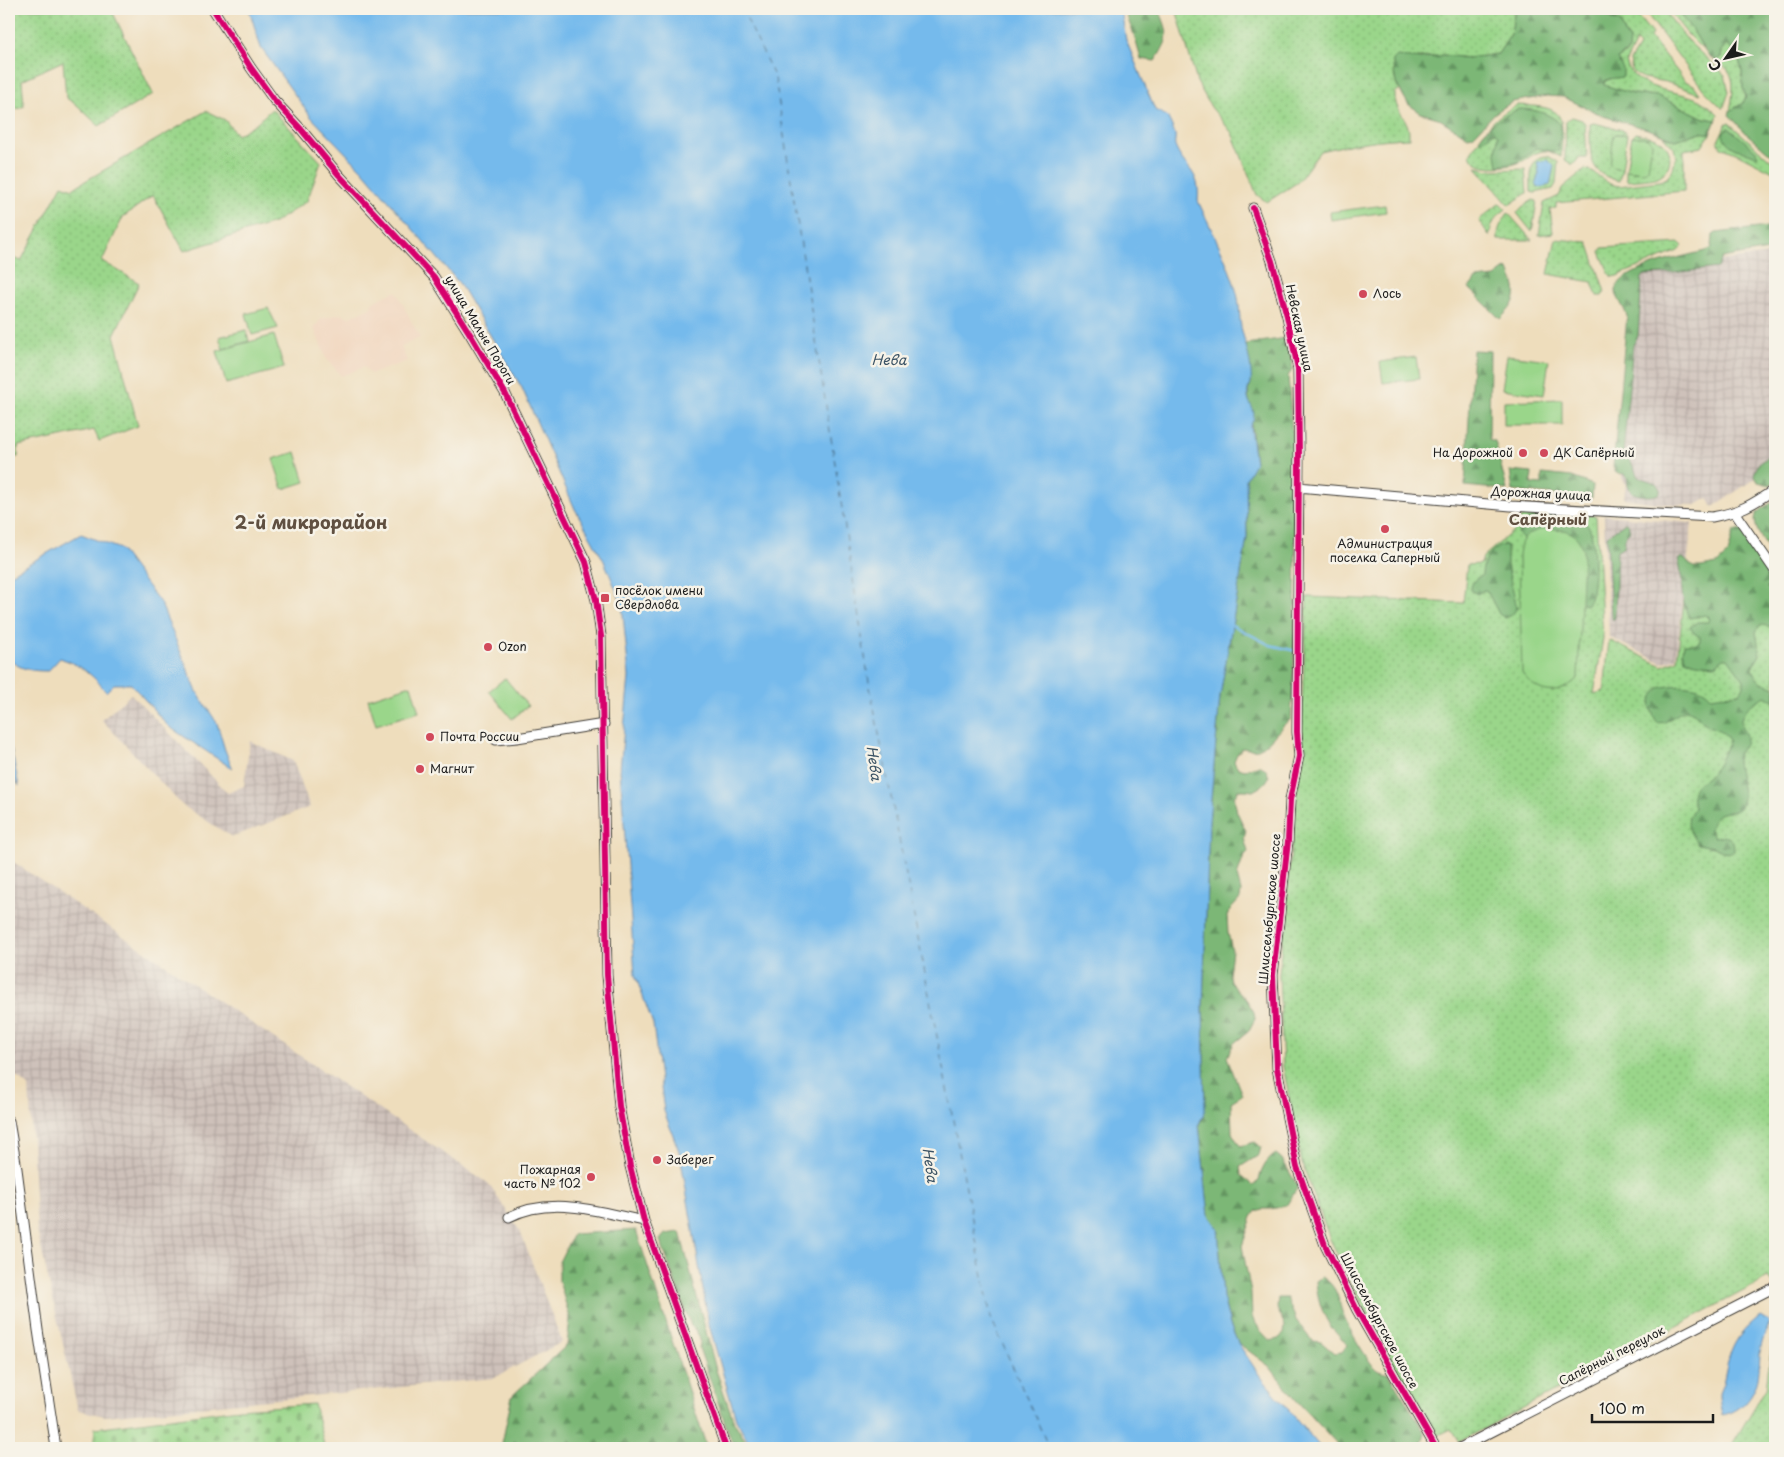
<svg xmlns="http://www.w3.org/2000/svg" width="1784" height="1457" viewBox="0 0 1784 1457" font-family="'Playpen Sans',sans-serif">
<defs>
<pattern id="industrial-grid" width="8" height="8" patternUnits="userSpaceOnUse" patternTransform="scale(1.25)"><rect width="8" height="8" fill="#cec1ba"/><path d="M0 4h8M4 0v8" fill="none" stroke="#b0a59f"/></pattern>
<pattern id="grass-dots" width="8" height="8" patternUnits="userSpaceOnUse" patternTransform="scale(1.25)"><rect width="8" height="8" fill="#9ad68a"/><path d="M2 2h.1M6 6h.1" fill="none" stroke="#84b776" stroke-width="1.8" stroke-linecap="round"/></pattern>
<pattern id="forest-firs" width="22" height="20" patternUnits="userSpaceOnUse" patternTransform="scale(1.25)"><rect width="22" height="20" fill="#7bb776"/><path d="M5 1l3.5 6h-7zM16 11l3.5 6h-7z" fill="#649460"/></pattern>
<pattern id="cemetery-stones" width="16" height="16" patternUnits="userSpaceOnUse" patternTransform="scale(1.25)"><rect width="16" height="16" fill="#9ad68a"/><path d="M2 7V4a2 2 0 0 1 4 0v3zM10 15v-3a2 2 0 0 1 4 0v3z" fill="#84b776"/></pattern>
</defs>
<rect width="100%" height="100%" fill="#f7f3e8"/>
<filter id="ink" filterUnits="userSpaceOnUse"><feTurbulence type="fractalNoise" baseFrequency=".02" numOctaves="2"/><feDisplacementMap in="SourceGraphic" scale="10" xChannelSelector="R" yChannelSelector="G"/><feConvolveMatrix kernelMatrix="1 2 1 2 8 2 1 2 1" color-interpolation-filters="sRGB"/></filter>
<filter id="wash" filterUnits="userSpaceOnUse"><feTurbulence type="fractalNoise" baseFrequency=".0096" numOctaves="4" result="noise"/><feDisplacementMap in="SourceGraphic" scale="20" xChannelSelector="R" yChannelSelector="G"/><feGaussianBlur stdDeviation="1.12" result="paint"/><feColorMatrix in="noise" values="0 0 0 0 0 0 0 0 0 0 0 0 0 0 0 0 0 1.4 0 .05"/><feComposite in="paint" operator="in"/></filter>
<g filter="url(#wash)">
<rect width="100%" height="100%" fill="#eeddbc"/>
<path fill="#f1d5bd" d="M396,291L420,338L401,346L407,361L371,374L364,367L341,376L326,358L314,328L321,319L339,314L350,317L370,308L373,302Z"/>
<path fill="url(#industrial-grid)" d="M1775,253V465L1713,507L1708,498L1696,505L1663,504L1624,498L1626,484L1622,478L1637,273Z
M1604,515L1692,523L1676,658L1662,663L1609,637Z
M131,694L228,793L244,786L250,741L293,761L310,807L232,837L182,805L102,720Z
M9,859L488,1183L520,1231L562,1342L494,1378L105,1416L78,1410L37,1230L29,1086L15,1076L9,1049Z"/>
<path fill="url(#grass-dots)" stroke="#5b7953" d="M9,9H111L153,94L99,126L77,105L66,98L63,61L22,80L24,106L9,113Z
M1176,9H1515L1511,34L1498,54L1468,58L1443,55L1412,59L1394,75L1396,83L1400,90L1395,92C1393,113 1411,117 1409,138C1378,139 1350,144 1320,151L1298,182L1267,202L1257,195L1232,133L1211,107L1197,82Z
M1595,9H1632L1652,34L1650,37L1685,81L1694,85L1700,94L1666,82L1643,78L1632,71L1630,61L1639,46L1636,41L1626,62C1635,92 1676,89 1700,100C1706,103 1713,109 1718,114L1716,122L1715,120L1704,118L1658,96L1633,94L1603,85L1605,81L1613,78L1621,65L1617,59L1627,53L1630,39C1624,34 1623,26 1618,21C1612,15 1601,15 1595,9Z
M1643,9H1663L1689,42L1725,75L1729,92L1723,109L1704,90Z
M1667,9H1677C1684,22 1699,34 1702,49L1689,36Z
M1727,45L1738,56L1742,72L1743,88L1746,96L1743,103L1730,111C1732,99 1737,78 1726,68C1723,65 1718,63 1715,61L1721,57L1722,49Z
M1517,105C1565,107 1564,112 1561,157C1555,154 1549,150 1543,151C1534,152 1527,160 1518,163C1505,168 1474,171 1470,154C1486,129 1491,119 1517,105Z
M272,109L321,162L307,201L274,223L184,251L153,195L123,217L102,261L139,283L114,335L138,426L99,441L94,430L18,446V457H9V256L21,261L62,185L73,189L80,184L206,111L225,120L237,135L255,124Z
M1572,117L1582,120L1585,123L1587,158H1579L1573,165L1565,160L1566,121Z
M1594,123L1623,130L1627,135L1616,134L1612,167L1622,169L1619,181C1585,173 1591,152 1590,124Z
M1729,123L1775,164V173L1738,154L1721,147L1718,141L1726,124Z
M1701,132L1710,134L1702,147L1684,150V191L1556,203V208L1550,209L1553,233L1539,235L1544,203L1559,196L1563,187L1585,169L1591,171L1610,184L1619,186L1660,181L1667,178L1673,169L1676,158L1674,148L1663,136L1676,140Z
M1635,133C1643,135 1654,136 1661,141C1675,151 1672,173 1655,178C1646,180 1636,180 1627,181L1626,177V170L1643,172L1648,138L1632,136Z
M1548,156L1558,162L1556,184L1553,189L1535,193L1531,192C1531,177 1528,156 1548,156Z
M1476,167L1489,170L1525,169L1527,193L1509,205Z
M1533,200L1537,201L1532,232L1517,213L1522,207Z
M1500,203L1506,209C1495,217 1492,223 1489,236L1479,220Z
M1508,213L1532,240H1498C1497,228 1502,222 1508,213Z
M1556,239L1588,242L1605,292L1602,296H1597L1592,282L1548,274Z
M1680,243L1683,246L1678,251L1617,276L1612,277L1610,275L1600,252L1602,248Z
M1529,511L1596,516L1603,638L1594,694L1604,691L1609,640L1662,666L1677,660L1685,592L1775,597V1287L1768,1278L1459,1442L1451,1429L1433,1438L1365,1310L1330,1239L1302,1163L1283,1066L1279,974L1292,842L1294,799L1303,754L1301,730L1307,597L1463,603L1467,565L1481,564L1483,557L1513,531L1514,524Z
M1775,1319V1448H1730L1766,1388Z"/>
<path fill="url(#forest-firs)" stroke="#4c6a49" d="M1124,9H1159C1169,34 1171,37 1155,61L1141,59L1134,35Z
M1515,9H1595L1598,12L1620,22L1626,36L1630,39L1629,50L1617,59L1623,69V77L1609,79L1605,81L1604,85L1633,94L1658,96L1704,118L1716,120L1710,134L1701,132L1676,140L1651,130L1606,117L1563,97L1547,96L1512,102L1495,113L1473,136L1468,137L1438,118L1421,113L1408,104L1396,83L1393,67V60L1397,56L1420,59L1443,55L1468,58L1498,54L1511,34Z
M1677,9H1775V158L1747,134L1729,115L1730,111L1743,103L1746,96L1743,88L1742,71L1738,56L1727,45L1722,49L1721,57L1715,61C1707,55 1705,52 1700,43C1695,31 1683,21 1677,9Z
M1520,109C1535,109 1552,114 1561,125L1559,151H1551L1537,148L1518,162L1498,166L1496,154L1498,136L1495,132L1481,141L1479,139C1487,126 1506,113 1520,109Z
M1729,128L1755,150L1758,155L1756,156C1743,150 1728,150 1723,135L1724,131Z
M1775,226V249L1722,258L1718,268L1663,274L1644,275L1642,278L1638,336L1633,345L1623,453L1630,460L1638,477L1656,483L1660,489V493C1652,498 1642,496 1633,493L1628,488L1627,477L1624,474L1616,473L1613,467L1627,316C1625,309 1616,297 1616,291C1616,269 1691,255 1709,250L1712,247L1713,235L1716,233Z
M1507,268L1510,271C1511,277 1514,281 1515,287C1518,302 1509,310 1500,319L1469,288L1476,279L1495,277Z
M1287,338L1293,369L1288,376C1297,490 1298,605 1291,719C1279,727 1271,744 1258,749C1254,750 1247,749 1242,748L1237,754L1234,761L1238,768L1245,770L1259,765L1266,769L1269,777C1265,785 1260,787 1253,791L1245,790H1238L1234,797L1237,812L1246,831L1244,838L1248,852L1244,856L1237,876L1241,891L1240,899L1230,910L1227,916L1228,933L1232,950L1229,975L1230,982L1246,999L1254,1012L1255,1019L1248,1032L1234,1043L1227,1057L1242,1095L1231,1102L1232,1133L1240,1146L1255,1142L1261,1147L1259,1155L1240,1167L1241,1175L1253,1185L1259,1181C1261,1170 1266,1160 1276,1154L1282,1159L1298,1187L1286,1206L1271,1209H1263L1256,1211L1252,1217L1242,1246L1251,1293L1252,1317L1260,1330L1270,1341L1278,1339L1284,1334L1285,1326L1277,1308L1278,1298H1287L1296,1320L1308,1336L1314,1341L1321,1342L1334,1353L1342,1352L1347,1345C1342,1338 1337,1333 1331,1327C1322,1314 1317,1297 1316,1281L1322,1277C1340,1288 1337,1300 1344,1317C1347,1326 1370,1365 1377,1370C1380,1372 1386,1373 1389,1374L1425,1433L1420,1448H1341L1296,1400L1269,1366L1238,1343L1230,1325L1223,1297L1218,1228L1209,1216L1199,1124L1205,1111L1203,1006L1209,822L1220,696L1247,538L1246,479L1255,463L1248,391L1251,383L1246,344Z
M1473,350L1490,351L1489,439L1495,441L1507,490L1465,486Z
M1775,453V481L1770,485L1758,482L1754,474L1759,463Z
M1510,471L1532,473L1531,484L1542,485V474L1572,477L1593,485L1592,498L1513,491Z
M1775,501V557C1768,549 1751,527 1756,515C1758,509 1770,504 1775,501Z
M1542,515L1550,516L1568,523H1584C1588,525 1588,525 1590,529C1595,540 1597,598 1586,605L1579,603L1520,536L1518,533C1522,520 1530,518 1542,515Z
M1625,522L1628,523L1630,531L1625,536L1624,547L1617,550L1615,618L1613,620L1611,616L1607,536Z
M1742,529L1769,574L1770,582L1767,588L1775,592V627L1760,625L1756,632L1760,655L1752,668C1754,681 1764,683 1775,687V702L1766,696C1757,700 1740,710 1741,723C1741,728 1746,732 1746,737C1747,747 1736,752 1737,761C1737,772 1746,792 1742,803C1735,821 1717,801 1710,829L1714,837C1728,835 1734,837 1734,851L1727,853L1713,847L1698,844C1688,831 1684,822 1694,808C1688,778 1702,787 1715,769C1721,760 1725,750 1729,740C1719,725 1714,732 1705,723C1697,717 1695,711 1684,710L1665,722L1657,723C1649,706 1647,703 1659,688C1674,684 1701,683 1711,697L1739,693C1743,690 1745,685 1744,680L1728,658H1724L1715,665L1696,663L1685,659L1683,652L1684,644H1696L1700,641V637L1694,633L1690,627L1697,622H1708L1709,618L1706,615L1690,618C1677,596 1685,579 1678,560L1682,557L1693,567H1701L1717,564L1728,554L1734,531Z
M1505,544L1507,546V565L1517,608L1512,615L1505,618L1499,614L1487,591L1484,590L1477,594L1471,590C1471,582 1476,579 1482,575C1483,559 1490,549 1505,544Z
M636,1230L707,1448H501L512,1396L567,1345L570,1318L559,1281V1262L573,1234Z
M680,1232L716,1370L734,1422L750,1448H734L699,1348C702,1339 698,1332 691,1326L660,1240L665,1234Z"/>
<path fill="url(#cemetery-stones)" stroke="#5b7953" d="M314,1404L324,1445L323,1448H93L95,1428L239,1409Z"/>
<path fill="#9ad68a" stroke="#5b7953" d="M1616,134L1627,135L1622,169L1612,167L1610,165L1614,135Z
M1632,136L1649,138L1652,144L1648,169L1644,172L1626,170Z
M1385,205L1386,212L1331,220L1330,212Z
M268,308L278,328L252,335L246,314Z
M246,330L249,341L223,349L219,337Z
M274,335L284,368L226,384L217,351Z
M1507,355L1549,360L1544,395L1502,389Z
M1416,357L1419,379L1383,383L1380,362Z
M1562,399V425H1504V401Z
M296,452L305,482L283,489L273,459Z
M1546,528C1566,530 1577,530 1583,551L1578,678C1558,697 1539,696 1522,673L1519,556C1521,535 1526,534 1546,528Z
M505,678L528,706L512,719L489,691Z
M411,685L419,712L376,725L368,699Z"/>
<path fill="#75baec" stroke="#486b84" d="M249,9H1121L1126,40L1155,110L1167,116C1170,122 1173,128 1175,134C1176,138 1174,142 1175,146C1184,170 1201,169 1198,201C1212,231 1228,261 1237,293C1240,304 1239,316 1241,327C1245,343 1253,366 1251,383C1250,386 1248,388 1248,390C1245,405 1261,409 1250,426L1255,463L1246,479L1247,538L1220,696L1209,822L1203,1006L1205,1111L1199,1124L1209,1216L1218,1228L1223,1297L1230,1325L1238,1343L1260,1376L1321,1448H752L736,1419L709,1325L680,1154L664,1111L653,1024L635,975L620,769L629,677L622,604L604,561L575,509L522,388L459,283L363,171L311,117L261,48Z
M1548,160L1554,166L1550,185L1538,188L1536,182L1539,173L1537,162Z
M81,534L120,549L161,604L197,692L217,723L225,750L233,769L168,726L131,684H114L106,692C93,674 80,665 60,658L48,671C33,671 20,670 9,659V576L16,571Z
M9,744L11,748L19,786L9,772Z
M1760,1316L1769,1321C1767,1330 1763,1338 1761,1347C1759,1357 1760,1368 1758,1378C1754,1396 1741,1412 1722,1415C1721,1408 1719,1401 1719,1395C1719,1389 1723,1385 1724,1380C1730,1349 1734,1337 1760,1316Z"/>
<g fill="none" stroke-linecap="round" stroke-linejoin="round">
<path stroke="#75baec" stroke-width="2.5" d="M1232,625L1270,645L1296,651"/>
<path stroke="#3b5365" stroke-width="1" stroke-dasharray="6 5" stroke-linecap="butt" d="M742,9L775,78L869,682L991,1318L1049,1448"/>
</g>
</g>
<g filter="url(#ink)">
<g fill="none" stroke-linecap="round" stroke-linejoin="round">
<g stroke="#3c3934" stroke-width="11">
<path id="minor" d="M213,9L251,68L274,100L300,128L339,175L434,277L470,334L505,393L586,562L596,600L601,636L607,975L619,1106L630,1166L644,1221L726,1448
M1253,208L1272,261L1287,316L1298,369L1299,454L1297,732L1299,756L1290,800L1288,841L1273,975L1277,1068L1297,1167L1325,1245L1357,1310L1436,1448
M1298,487L1511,506L1712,517C1740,512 1752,505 1775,489
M1735,513L1775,571
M496,740L517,738L604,724
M9,1121L17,1169L38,1330L56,1448
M509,1217C552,1195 600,1212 644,1221
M1460,1448L1775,1287"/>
</g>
<use href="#minor" stroke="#fff" stroke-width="9"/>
<g stroke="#f7f3e8" stroke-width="9">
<path id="cycleway" d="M213,9L251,68L274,100L300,128L339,175L434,277L470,334L505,393L586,562L596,600L601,636L607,975L619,1106L630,1166L644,1221L726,1448
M1253,208L1272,261L1287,316L1298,369L1299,454L1297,732L1299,756L1290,800L1288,841L1273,975L1277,1068L1297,1167L1325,1245L1357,1310L1436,1448"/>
</g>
<use href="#cycleway" stroke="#d6006c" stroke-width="6"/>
</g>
</g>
<g fill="#d1495b" stroke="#f7f3e8" stroke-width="2">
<circle cx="1363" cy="294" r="5"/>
<circle cx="1523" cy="453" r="5"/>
<circle cx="1544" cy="453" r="5"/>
<circle cx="1385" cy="529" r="5"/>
<rect x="600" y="593" width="10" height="10" rx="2.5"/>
<circle cx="488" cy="647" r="5"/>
<circle cx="430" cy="737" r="5"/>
<circle cx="420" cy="769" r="5"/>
<circle cx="657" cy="1160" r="5"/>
<circle cx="591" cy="1177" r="5"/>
</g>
<g text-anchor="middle" stroke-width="5" stroke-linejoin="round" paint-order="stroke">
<g font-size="12" fill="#1c1c1c" stroke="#f7f3e8" text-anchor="start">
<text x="1373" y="298">Лось</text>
<text x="1513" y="457" text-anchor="end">На Дорожной</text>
<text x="1554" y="457">ДК Сапёрный</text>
<text x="1385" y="548" text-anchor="middle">Администрация<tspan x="1385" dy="14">поселка Саперный</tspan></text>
<text x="615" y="595">посёлок имени<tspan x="615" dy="14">Свердлова</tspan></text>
<text x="498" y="651">Ozon</text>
<text x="440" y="741">Почта России</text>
<text x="430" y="773">Магнит</text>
<text x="667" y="1164">Заберег</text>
<text x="581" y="1174" text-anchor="end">Пожарная<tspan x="581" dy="14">часть № 102</tspan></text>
</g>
<g font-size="12" fill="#1c1c1c" stroke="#f7f3e8">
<text transform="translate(1299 328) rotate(78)" y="4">Невская улица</text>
<text transform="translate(480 330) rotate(59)" y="4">улица Малые Пороги</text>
<text transform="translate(1541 494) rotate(3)" y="4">Дорожная улица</text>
<text transform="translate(1270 909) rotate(-85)" y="4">Шлиссельбургское шоссе</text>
<text transform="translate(1379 1321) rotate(62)" y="4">Шлиссельбургское шоссе</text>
<text transform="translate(1612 1356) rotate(-27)" y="4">Сапёрный переулок</text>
</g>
<g font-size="14" font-style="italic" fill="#3b5365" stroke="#f7f3e8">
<text x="889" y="365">Нева</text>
<text transform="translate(874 763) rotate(82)" y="5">Нева</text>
<text transform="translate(930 1165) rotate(82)" y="5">Нева</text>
</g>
<g font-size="15" font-weight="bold" fill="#605041" stroke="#f7f3e8">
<text x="1548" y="525">Сапёрный</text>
</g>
<g font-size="18" font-weight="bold" fill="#605041" stroke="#f7f3e8">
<text x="311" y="529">2-й микрорайон</text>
</g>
</g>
<rect width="1784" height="1457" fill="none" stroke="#f7f3e8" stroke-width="30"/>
<g transform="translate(1726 58) rotate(236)" stroke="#f7f3e8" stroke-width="4" paint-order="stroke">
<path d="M0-4L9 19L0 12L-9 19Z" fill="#1c1c1c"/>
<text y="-8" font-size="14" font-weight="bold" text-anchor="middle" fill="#1c1c1c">С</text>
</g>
<path d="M1592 1414v8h121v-8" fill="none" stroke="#1c1c1c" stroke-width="2.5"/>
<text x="1599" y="1414" font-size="15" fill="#1c1c1c" stroke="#f7f3e8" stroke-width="4" paint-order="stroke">100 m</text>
</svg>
